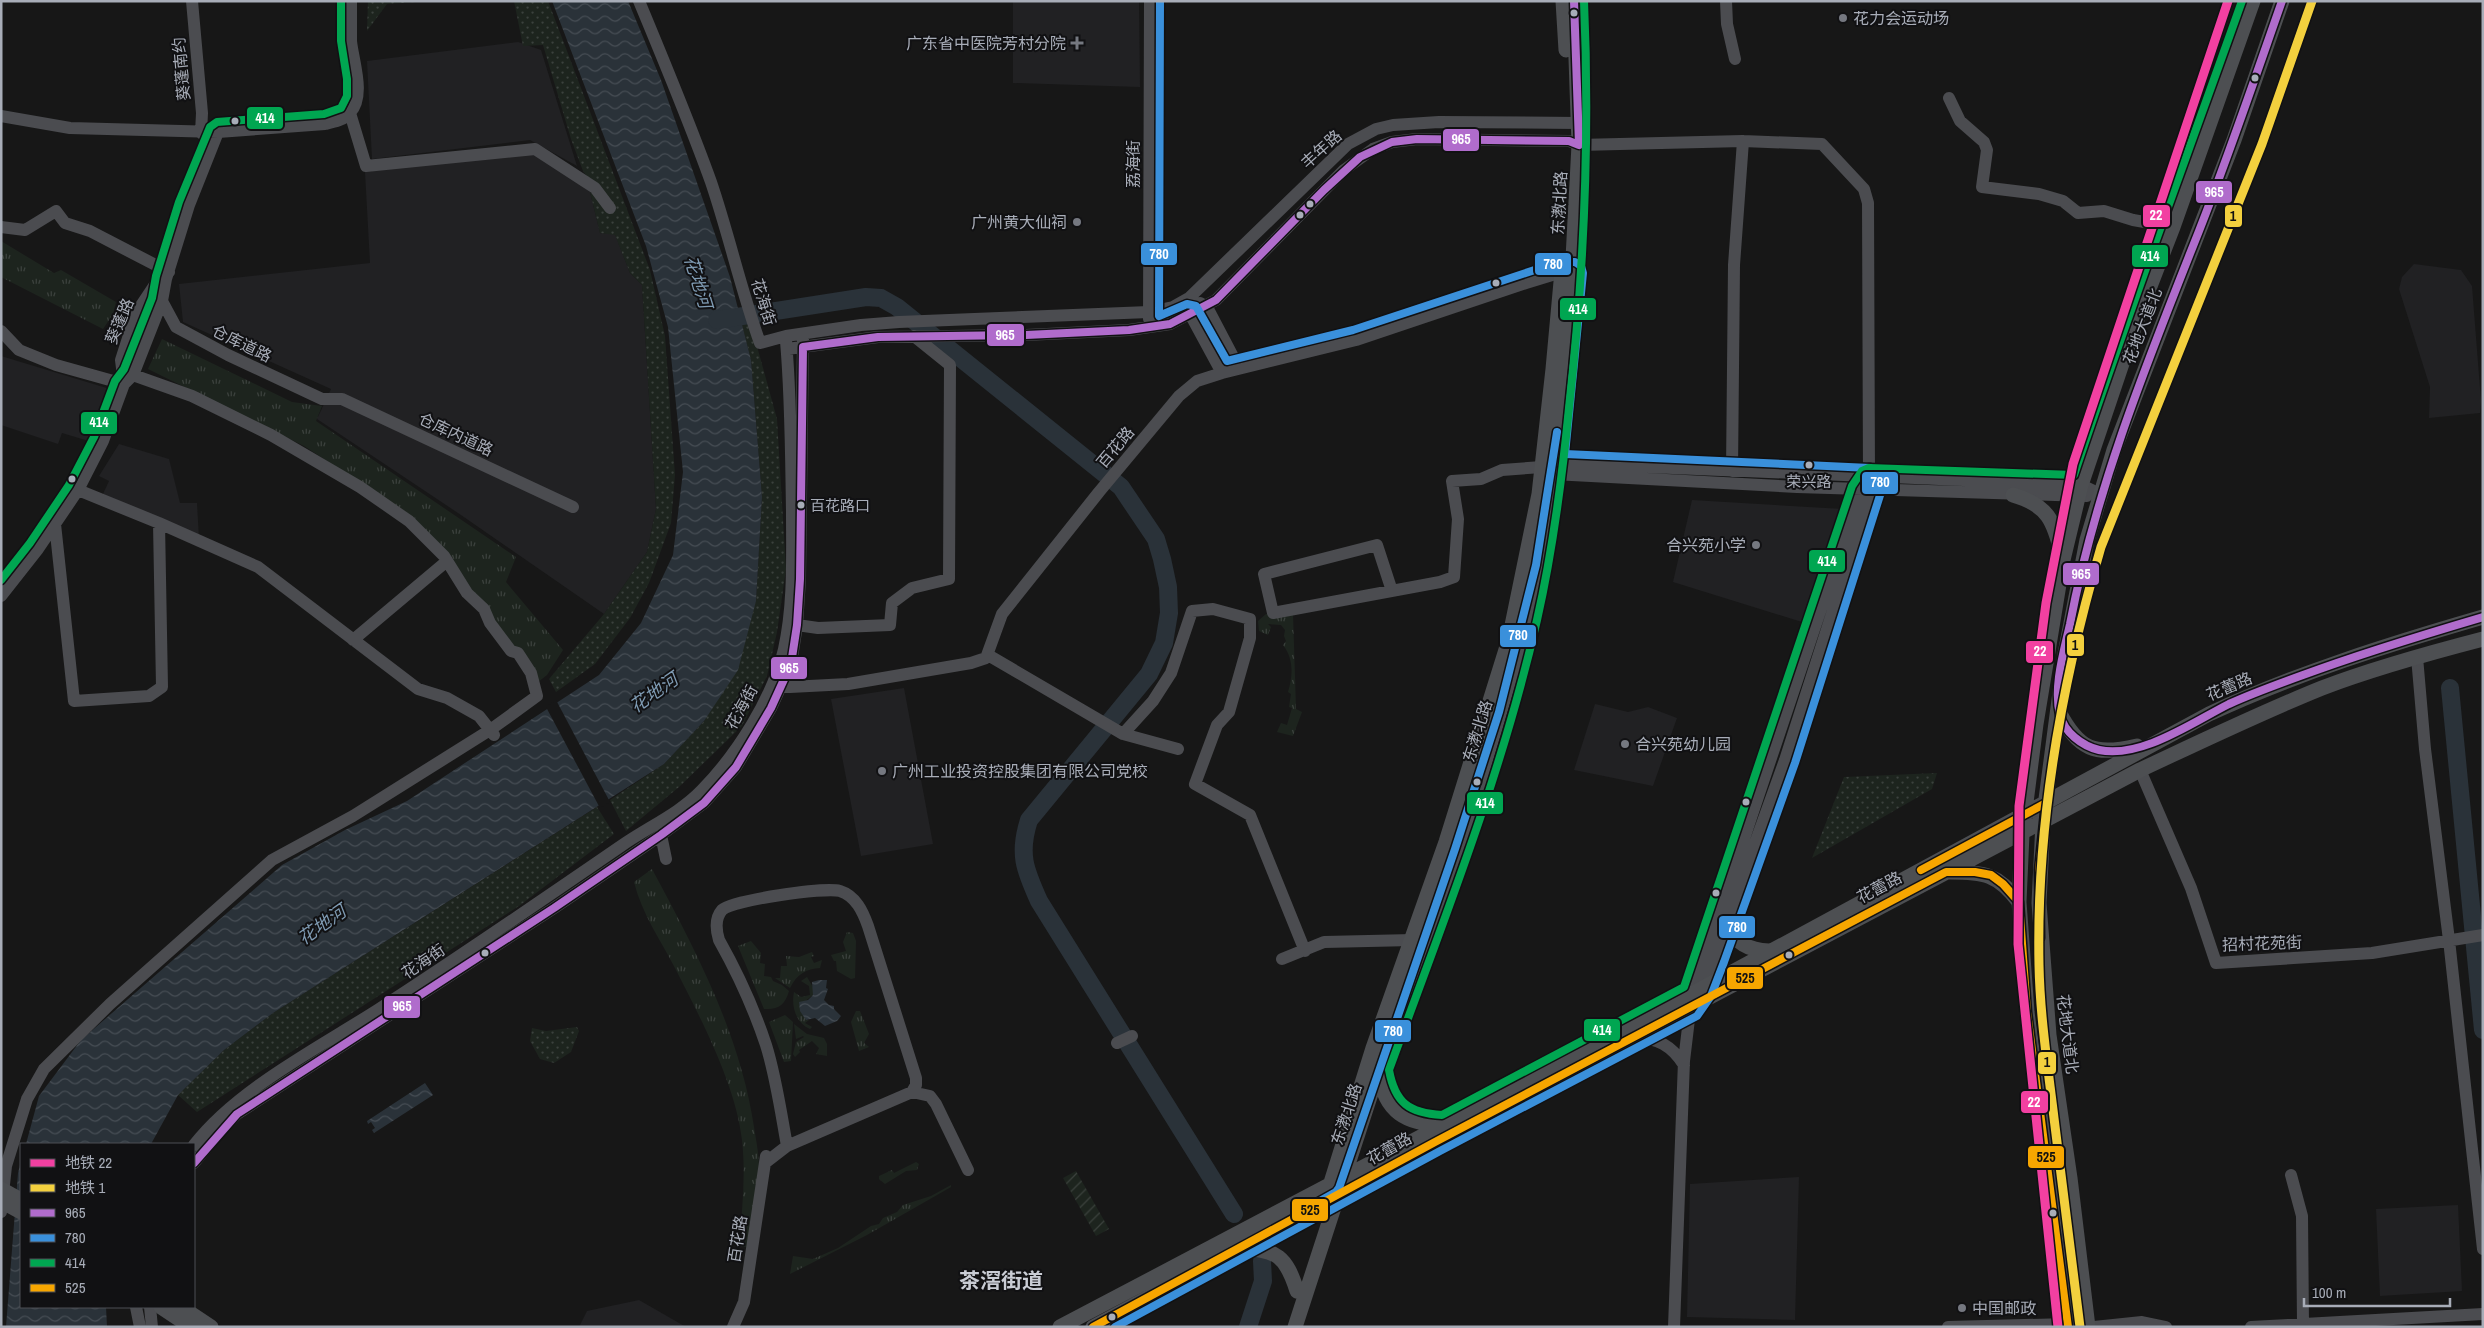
<svg xmlns="http://www.w3.org/2000/svg" width="2484" height="1328" viewBox="0 0 2484 1328" font-family="'Archivo Narrow','Noto Sans SC',sans-serif">
<defs>
<pattern id="grass-tufts" width="24" height="20" patternUnits="userSpaceOnUse" patternTransform="scale(1.25)"><rect width="24" height="20" fill="#1d241e"/><path d="M3 7l-1-3M5 7V3M7 7l1-3M15 17l-1-3M17 17v-4M19 17l1-3" fill="none" stroke="#3b413d"/></pattern>
<pattern id="park-dots" width="8" height="8" patternUnits="userSpaceOnUse" patternTransform="scale(1.25)"><rect width="8" height="8" fill="#1d241e"/><path d="M2 2h.1M6 6h.1" fill="none" stroke="#3b413d" stroke-width="1.8" stroke-linecap="round"/></pattern>
<pattern id="garden-furrows" width="10" height="10" patternUnits="userSpaceOnUse" patternTransform="scale(1.25)"><rect width="10" height="10" fill="#1d241e"/><path d="M-1 1l2-2M0 10L10 0M9 11l2-2" fill="none" stroke="#3b413d"/></pattern>
<pattern id="water-waves" width="16" height="10" patternUnits="userSpaceOnUse" patternTransform="scale(1.25)"><rect width="16" height="10" fill="#2a3239"/><path d="M0 5q4-4 8 0t8 0" fill="none" stroke="#464d54"/></pattern>
</defs>
<rect width="100%" height="100%" fill="#171717"/>
<path fill="#212123" d="M1013,1H1139L1140,87L1013,83Z
M518,42L541,50L577,166L530,140L372,159L367,61Z
M535,149L590,192L600,233L615,234L630,273L642,285L656,509L647,552L604,614L461,515L317,419L331,389L183,322L179,284L370,263L365,172Z
M2414,264L2461,270L2472,286L2481,401L2480,413L2429,418L2430,387L2399,289L2402,277Z
M1,356L110,389L92,442L62,433L58,444L1,425Z
M119,444L169,459L180,503H197L199,538L102,496L109,481L99,476Z
M1692,500L1843,509L1805,623L1673,582Z
M904,688L933,844L861,856L831,699Z
M1595,704L1628,712L1648,707L1677,718L1653,786L1574,770Z
M1799,1177L1795,1320L1687,1317L1690,1184Z
M2458,1205L2462,1291L2380,1296L2376,1209Z
M639,1300L686,1327H579L587,1311Z"/>
<path fill="url(#grass-tufts)" d="M1,241L54,273L61,270L116,302L113,314L103,329L1,277Z
M162,339L292,402L322,406L316,421L516,557L506,582L563,650L547,675L538,682L406,512L304,446L148,369Z
M1266,614H1293L1296,709L1302,712L1293,736L1277,732L1281,723L1287,725L1292,708L1289,707L1291,694L1288,692C1293,676 1294,659 1283,645L1286,641L1284,636L1285,630L1281,625L1268,624L1271,627L1268,635L1259,631L1258,621Z
M652,869C696,951 740,1034 754,1127C756,1140 759,1154 759,1168C759,1194 755,1222 753,1248L739,1246C742,1211 746,1176 742,1140C736,1085 700,1017 675,968C660,939 642,914 634,882Z
M847,932L853,933L856,941L855,978L851,979L837,971L836,961H834L831,955L846,951L843,942Z
M751,941L761,953L760,963L765,964L764,976L771,977L773,981L782,985L789,991C785,1005 778,1010 764,1009L738,946Z
M812,952L814,956L811,957L814,963L822,960L820,968C806,969 797,974 790,988L775,978H780L781,966H787L786,956L799,957Z
M807,977L814,989L813,995L804,1002L806,1020H809L805,1023L812,1027L810,1029C796,1023 791,1007 794,992L801,997L810,995L809,986L801,981Z
M856,1011H860L869,1034L864,1043L869,1047L859,1051L851,1022Z
M785,1015L793,1022L791,1061L784,1062L769,1022Z
M794,1024L807,1034L824,1038L827,1044V1056L816,1054L819,1048L812,1041L799,1050L800,1052L795,1057L793,1054L796,1042L804,1037L803,1036L796,1039Z
M916,1162L919,1164L917,1170L906,1171L885,1184L879,1179V1176L892,1170L894,1173Z
M951,1185V1187L867,1235L790,1274L793,1256L813,1259L838,1248L871,1226L879,1224L883,1218L897,1212L903,1205L931,1196Z"/>
<path fill="url(#park-dots)" d="M368,1H430L387,4L367,31Z
M514,1H548L650,270L665,336L675,475L671,523L649,583L630,618L595,664L556,692L549,679L604,614L647,552L656,509L642,285L630,273L615,235L600,233L590,192L608,206L583,171L571,139L543,45L523,46Z
M749,317L777,419L786,569L777,632L767,676L742,726L679,787L626,831L610,800L664,764L704,721L756,601L762,497L751,360L741,321Z
M1937,773L1932,789L1812,858L1844,777Z
M597,807L614,834L519,906L197,1112L178,1095L224,1050L273,1013Z
M577,1027L579,1031L571,1052L554,1063L540,1059L530,1041L532,1028L546,1031Z"/>
<path fill="url(#garden-furrows)" d="M1076,1171L1109,1229L1096,1236L1063,1178Z"/>
<path fill="url(#water-waves)" d="M552,1H628L661,80L730,277L751,360L762,497L756,601L738,670L704,721L664,764L273,1013L224,1050L178,1095L151,1144H26L39,1096L81,1040L282,865L345,830L407,801L599,675L641,623L673,555L683,472L668,327L646,246Z
M819,980H827L826,988L828,989L824,1000L829,1005L834,1006V1009L841,1016L837,1021L825,1026L815,1018L806,1020L800,1011L799,1002L808,1000L813,995L812,982Z
M425,1083L433,1095L374,1133L372,1130L375,1128L371,1122L368,1124L367,1121Z
M21,1161V1307H106L107,1327H6L18,1173Z"/>
<path fill="#171717" d="M556,700L610,802L600,808L546,707Z"/>
<g fill="none" stroke-linecap="round" stroke-linejoin="round">
<path stroke="#2a3239" stroke-width="18" d="M717,320L866,297L881,298L897,307L1121,487L1156,539L1162,559L1168,587L1169,613L1164,643L1149,674L1029,820C1018,854 1025,870 1039,901L1234,1214
M2450,688L2483,1030
M1248,1327L1263,1281L1262,1261"/>
<path stroke="#4b4c50" stroke-width="12" d="M192,1L202,113L201,133
M639,1C664,61 689,121 711,182C729,235 741,290 760,343L786,336L861,325L899,322L1149,312L1173,307L1189,298L1348,144L1376,129L1393,125L1439,122L1579,123
M1726,1L1727,24L1735,59
M1949,98L1960,121L1984,142L1987,150L1982,187L2039,194L2063,201L2078,213L2104,211L2133,220L2173,227
M350,113L366,166L535,149L595,188L610,208
M1,116L70,128L218,132
M1,227L25,230L56,211L65,223L90,231L169,272
M162,301L176,327L228,355L322,399H342L573,507
M1200,303L1207,307L1239,368
M1190,306V314L1222,373
M1149,319L1150,1
M1,331L19,350L56,365L124,384
M787,349L878,337L1026,335L1129,330L1170,324L1216,300L1344,170L1373,149L1392,142L1417,139L1569,141L1579,145L1743,141L1822,144L1864,189L1868,203L1869,478L1872,489L1785,760L1702,991
M124,384L121,360L136,313L154,286L166,279
M1545,469L1553,474L1797,487L2087,496
M1732,471L1734,265L1743,141
M78,490L159,523L258,567L418,689L447,698L479,716L494,735
M55,524L74,701L149,696L162,687L159,523
M1392,591L1377,545L1264,574L1273,613L1440,582L1454,577L1458,519L1452,481L1481,479L1502,470L1542,467L1554,463L2081,485L2100,494
M1,596L38,549L78,490L103,441L124,384L133,375L162,301L166,279L189,205L218,132L325,124C334,122 344,120 350,113C366,96 353,61 351,41C351,28 351,14 351,1
M797,625L818,628L890,625L892,603L912,588L949,579L950,365L914,336
M353,640L447,561
M988,655L1123,734L1178,749
M2417,657L2425,749L2449,940L2483,1249
M775,685L790,687L848,684L971,663L986,658L1002,614L1099,492L1179,396L1197,381L1222,373L1356,340L1526,283L1562,272H1570
M1123,734L1153,701L1171,673L1192,611L1213,609L1250,619V638L1229,712L1217,725L1195,784L1250,815L1305,951
M2140,770L2191,888L2216,963L2372,953L2483,935
M661,835L666,859
M1282,959L1324,942L1413,940
M1634,1038C1657,1037 1672,1046 1684,1065
M1117,1043L1132,1036
M912,1092L930,1096L936,1104L968,1170
M194,1145C237,1089 320,1047 379,1009C461,956 541,901 621,846C648,827 679,814 702,790C737,754 773,698 784,649C794,604 792,557 792,512C791,454 791,398 786,341
M194,1163L221,1130L237,1114L554,908L661,835L704,803L736,767L771,708L791,664L797,625L800,579L803,339
M765,1163L787,1146C781,1113 776,1077 766,1045C754,1009 737,972 719,940C716,930 715,918 722,910C733,900 824,887 840,891C856,896 863,912 868,926L916,1078V1085L912,1092L787,1146
M2291,1175L2302,1216L2303,1324
M1,1212L6,1166L27,1099L44,1069L110,1004L272,860L353,816L490,730L537,696L531,673L518,653L511,651L490,623L484,609L467,593L444,556L409,521L360,487L271,435L192,396L133,375
M136,1307L140,1327
M150,1307L152,1327
M733,1327L744,1302L766,1156
M1674,1327L1684,1061L1692,994L1861,489L1869,478
M1948,1327L2068,1324
M2094,1327L2142,1322L2166,1327
M2251,1327L2483,1314"/>
<path stroke="#4d4f52" stroke-width="15" d="M1563,1L1566,50
M2013,495C2048,505 2054,521 2062,555
M2059,712C2079,750 2094,756 2137,746
M1950,872C1984,872 1998,874 2019,902
M1726,925C1737,943 1747,950 1769,951
M1380,1074C1384,1112 1407,1124 1443,1125
M1329,1189L1373,1048L1446,842L1509,640L1539,494L1553,369L1563,260
M1242,1248C1277,1250 1286,1256 1297,1291
M161,1307L191,1327
M181,1307L211,1327
M1060,1327L1692,994L2209,714C2297,673 2390,644 2483,617
M1093,1327L1323,1204L1435,1142L2140,770C2200,742 2260,713 2322,688C2374,668 2429,653 2483,639
M1295,1327L1379,1069L1474,799L1527,619L1552,480L1570,315L1579,145L1574,1
M2068,1327L2027,1012L2019,902L2022,834L2036,724L2063,560L2081,485L2135,325L2173,227L2253,1
M2088,1327L2070,1178L2049,1035L2039,903L2043,822L2065,654L2087,540L2114,450L2234,140L2282,1"/>
<path stroke="#4d4f52" stroke-width="15" d="M1,1189L21,1200
M1,1201L21,1212"/>
<g stroke="#111113" stroke-width="11">
<path id="bus-1" d="M2282,1C2255,78 2229,155 2199,231C2148,360 2096,487 2070,624C2064,651 2053,687 2060,715C2064,732 2082,746 2099,750C2141,759 2193,722 2229,704C2253,693 2278,684 2303,675C2362,653 2422,635 2483,617
M194,1163L237,1114L554,908L661,835L704,803L736,767L771,708L791,664L797,625L800,579L803,347L878,337L1026,335L1129,330L1170,324L1216,300L1324,190L1360,157L1392,142L1417,139L1569,141L1579,145L1574,1"/>
</g>
<g stroke="#111113" stroke-width="11">
<path id="bus-2" d="M1304,1210L1336,1192L1339,1188L1455,849L1499,712L1536,565L1557,432
M1115,1327L1440,1151L1697,1016L1711,996L1724,962L1795,763L1882,489L1878,474L1870,468L1565,454L1583,273L1581,266L1575,262H1559L1353,330L1227,361L1196,306L1187,304L1159,316L1160,1"/>
</g>
<g stroke="#111113" stroke-width="11">
<path id="bus-3" d="M1584,1C1590,137 1584,273 1569,408C1562,479 1553,550 1537,620C1502,774 1443,922 1389,1070C1395,1103 1409,1113 1442,1115L1684,987L1852,486L1862,471L1869,468L2074,475C2127,316 2186,159 2242,1
M1,580L30,543L69,485L94,437L115,381L124,369L152,298L156,276L179,202L210,127L217,122L324,114L341,108L347,96V79L341,41V1"/>
</g>
<g stroke="#111113" stroke-width="11">
<path id="bus-4" d="M1921,870L2046,803
M2040,938L2039,870L2046,803
M1093,1327L1435,1142L1946,872H1975L1991,875L2003,884L2019,902L2027,1012L2068,1327"/>
</g>
<use href="#bus-1" stroke="#b06ccc" stroke-width="8"/>
<use href="#bus-2" stroke="#3a90db" stroke-width="8"/>
<use href="#bus-3" stroke="#00a651" stroke-width="8"/>
<use href="#bus-4" stroke="#f7a600" stroke-width="8"/>
<g stroke="#111113" stroke-width="12">
<path id="metro-1" d="M2058,1327L2018,944L2019,806L2046,603L2073,464L2228,1"/>
</g>
<g stroke="#111113" stroke-width="12">
<path id="metro-2" d="M2080,1327C2071,1257 2063,1188 2054,1118C2048,1068 2040,1016 2039,965C2036,824 2062,681 2101,547L2262,144L2312,1"/>
</g>
<use href="#metro-1" stroke="#f240a1" stroke-width="9"/>
<use href="#metro-2" stroke="#f3d03e" stroke-width="9"/>
</g>
<g fill="#a8adb8" stroke="#111113" stroke-width="2">
<circle cx="1574" cy="13" r="4.5"/>
<circle cx="2255" cy="78" r="4.5"/>
<circle cx="235" cy="121" r="4.5"/>
<circle cx="1310" cy="204" r="4.5"/>
<circle cx="1300" cy="215" r="4.5"/>
<circle cx="1496" cy="283" r="4.5"/>
<circle cx="1809" cy="465" r="4.5"/>
<circle cx="72" cy="479" r="4.5"/>
<circle cx="801" cy="505" r="4.5"/>
<circle cx="1477" cy="782" r="4.5"/>
<circle cx="1746" cy="802" r="4.5"/>
<circle cx="1716" cy="893" r="4.5"/>
<circle cx="485" cy="953" r="4.5"/>
<circle cx="1789" cy="955" r="4.5"/>
<circle cx="2053" cy="1213" r="4.5"/>
<circle cx="1112" cy="1317" r="4.5"/>
</g>
<g fill="#757880" stroke="#111113" stroke-width="2">
<circle cx="1843" cy="18" r="5"/>
<path d="M1074.5 35.5h5v5h5v5h-5v5h-5v-5h-5v-5h5z"/>
<circle cx="1077" cy="222" r="5"/>
<circle cx="1756" cy="545" r="5"/>
<circle cx="1625" cy="744" r="5"/>
<circle cx="882" cy="771" r="5"/>
<circle cx="1962" cy="1308" r="5"/>
</g>
<g text-anchor="middle" stroke-width="4" stroke-linejoin="round" paint-order="stroke">
<g font-size="15" fill="#a8adb8" stroke="#111113">
<text x="1809" y="487">荣兴路</text>
<text x="810" y="511" text-anchor="start">百花路口</text>
</g>
<g font-size="16" fill="#a8adb8" stroke="#111113" text-anchor="start">
<text x="1853" y="24">花力会运动场</text>
<text x="1066" y="49" text-anchor="end">广东省中医院芳村分院</text>
<text x="1067" y="228" text-anchor="end">广州黄大仙祠</text>
<text x="1746" y="551" text-anchor="end">合兴苑小学</text>
<text x="1635" y="750">合兴苑幼儿园</text>
<text x="892" y="777">广州工业投资控股集团有限公司党校</text>
<text x="1972" y="1314">中国邮政</text>
</g>
<g font-size="16" fill="#a8adb8" stroke="#111113">
<text transform="translate(181 69) rotate(-95)" y="6">葵蓬南约</text>
<text transform="translate(1321 149) rotate(-42)" y="6">丰年路</text>
<text transform="translate(1133 164) rotate(-90)" y="6">荔海街</text>
<text transform="translate(1559 203) rotate(-87)" y="6">东漖北路</text>
<text transform="translate(764 302) rotate(73)" y="6">花海街</text>
<text transform="translate(119 321) rotate(-67)" y="6">葵蓬路</text>
<text transform="translate(2142 326) rotate(-69)" y="6">花地大道北</text>
<text transform="translate(242 343) rotate(26)" y="6">仓库道路</text>
<text transform="translate(456 434) rotate(25)" y="6">仓库内道路</text>
<text transform="translate(1115 447) rotate(-50)" y="6">百花路</text>
<text transform="translate(2229 686) rotate(-23)" y="6">花蕾路</text>
<text transform="translate(741 707) rotate(-61)" y="6">花海街</text>
<text transform="translate(1477 731) rotate(-73)" y="6">东漖北路</text>
<text transform="translate(1879 887) rotate(-28)" y="6">花蕾路</text>
<text transform="translate(2262 943) rotate(-2)" y="6">招村花苑街</text>
<text transform="translate(423 961) rotate(-34)" y="6">花海街</text>
<text transform="translate(2068 1034) rotate(83)" y="6">花地大道北</text>
<text transform="translate(1346 1114) rotate(-72)" y="6">东漖北路</text>
<text transform="translate(1389 1148) rotate(-29)" y="6">花蕾路</text>
<text transform="translate(737 1239) rotate(-81)" y="6">百花路</text>
</g>
<g font-size="18" font-style="italic" fill="#7f9bb3" stroke="#111113">
<text transform="translate(698 282) rotate(73)" y="6">花地河</text>
<text transform="translate(654 693) rotate(-35)" y="6">花地河</text>
<text transform="translate(322 925) rotate(-35)" y="6">花地河</text>
</g>
<g font-size="21" font-weight="bold" fill="#c9ccd4" stroke="#111113">
<text x="1001" y="1288">茶滘街道</text>
</g>
</g>
<g stroke="#111113" stroke-width="2">
<rect x="246" y="106" width="38" height="24" rx="5" fill="#00a651"/>
<rect x="1442" y="128" width="38" height="24" rx="5" fill="#b06ccc"/>
<rect x="2195" y="180" width="38" height="24" rx="5" fill="#b06ccc"/>
<rect x="2142" y="204" width="29" height="24" rx="5" fill="#f240a1"/>
<rect x="2224" y="204" width="19" height="24" rx="5" fill="#f3d03e"/>
<rect x="1140" y="242" width="38" height="24" rx="5" fill="#3a90db"/>
<rect x="2131" y="244" width="38" height="24" rx="5" fill="#00a651"/>
<rect x="1534" y="252" width="38" height="24" rx="5" fill="#3a90db"/>
<rect x="1559" y="297" width="38" height="24" rx="5" fill="#00a651"/>
<rect x="986" y="323" width="39" height="24" rx="5" fill="#b06ccc"/>
<rect x="80" y="411" width="38" height="24" rx="5" fill="#00a651"/>
<rect x="1861" y="471" width="38" height="24" rx="5" fill="#3a90db"/>
<rect x="1808" y="549" width="38" height="24" rx="5" fill="#00a651"/>
<rect x="2062" y="562" width="38" height="24" rx="5" fill="#b06ccc"/>
<rect x="1499" y="624" width="38" height="24" rx="5" fill="#3a90db"/>
<rect x="2066" y="633" width="19" height="24" rx="5" fill="#f3d03e"/>
<rect x="2025" y="640" width="29" height="24" rx="5" fill="#f240a1"/>
<rect x="770" y="656" width="38" height="24" rx="5" fill="#b06ccc"/>
<rect x="1466" y="791" width="38" height="24" rx="5" fill="#00a651"/>
<rect x="1718" y="915" width="38" height="24" rx="5" fill="#3a90db"/>
<rect x="1726" y="966" width="38" height="24" rx="5" fill="#f7a600"/>
<rect x="383" y="995" width="38" height="24" rx="5" fill="#b06ccc"/>
<rect x="1583" y="1018" width="38" height="24" rx="5" fill="#00a651"/>
<rect x="1374" y="1019" width="38" height="24" rx="5" fill="#3a90db"/>
<rect x="2037" y="1051" width="20" height="24" rx="5" fill="#f3d03e"/>
<rect x="2020" y="1090" width="29" height="24" rx="5" fill="#f240a1"/>
<rect x="2027" y="1145" width="38" height="24" rx="5" fill="#f7a600"/>
<rect x="1291" y="1198" width="38" height="24" rx="5" fill="#f7a600"/>
</g>
<g font-size="14" text-anchor="middle" font-weight="bold" fill="#fff">
<text x="265" y="123">414</text>
<text x="1461" y="144">965</text>
<text x="2214" y="197">965</text>
<text x="2156" y="220">22</text>
<text x="1159" y="259">780</text>
<text x="2150" y="261">414</text>
<text x="1553" y="269">780</text>
<text x="1578" y="314">414</text>
<text x="1005" y="340">965</text>
<text x="99" y="427">414</text>
<text x="1880" y="487">780</text>
<text x="1827" y="566">414</text>
<text x="2081" y="579">965</text>
<text x="1518" y="640">780</text>
<text x="2040" y="656">22</text>
<text x="789" y="673">965</text>
<text x="1485" y="808">414</text>
<text x="1737" y="932">780</text>
<text x="402" y="1011">965</text>
<text x="1602" y="1035">414</text>
<text x="1393" y="1036">780</text>
<text x="2034" y="1107">22</text>
</g>
<g font-size="14" text-anchor="middle" font-weight="bold" fill="#111">
<text x="2233" y="221">1</text>
<text x="2075" y="650">1</text>
<text x="1745" y="983">525</text>
<text x="2047" y="1067">1</text>
<text x="2046" y="1162">525</text>
<text x="1310" y="1215">525</text>
</g>
<rect width="2484" height="1328" fill="none" stroke="#a8adb8" stroke-width="5"/>
<rect x="20" y="1143" width="175" height="165" fill="#111113" stroke="#4d4f55"/>
<rect x="30" y="1159" width="25" height="8" fill="#f240a1" stroke="#4d4f55"/>
<text x="65" y="1168" font-size="15" fill="#a8adb8">地铁 22</text>
<rect x="30" y="1184" width="25" height="8" fill="#f3d03e" stroke="#4d4f55"/>
<text x="65" y="1193" font-size="15" fill="#a8adb8">地铁 1</text>
<rect x="30" y="1209" width="25" height="8" fill="#b06ccc" stroke="#4d4f55"/>
<text x="65" y="1218" font-size="15" fill="#a8adb8">965</text>
<rect x="30" y="1234" width="25" height="8" fill="#3a90db" stroke="#4d4f55"/>
<text x="65" y="1243" font-size="15" fill="#a8adb8">780</text>
<rect x="30" y="1259" width="25" height="8" fill="#00a651" stroke="#4d4f55"/>
<text x="65" y="1268" font-size="15" fill="#a8adb8">414</text>
<rect x="30" y="1284" width="25" height="8" fill="#f7a600" stroke="#4d4f55"/>
<text x="65" y="1293" font-size="15" fill="#a8adb8">525</text>
<path d="M2304 1298v8h146v-8" fill="none" stroke="#a8adb8" stroke-width="2.5"/>
<text x="2312" y="1298" font-size="15" fill="#a8adb8" stroke="#111113" stroke-width="4" paint-order="stroke">100 m</text>
</svg>
